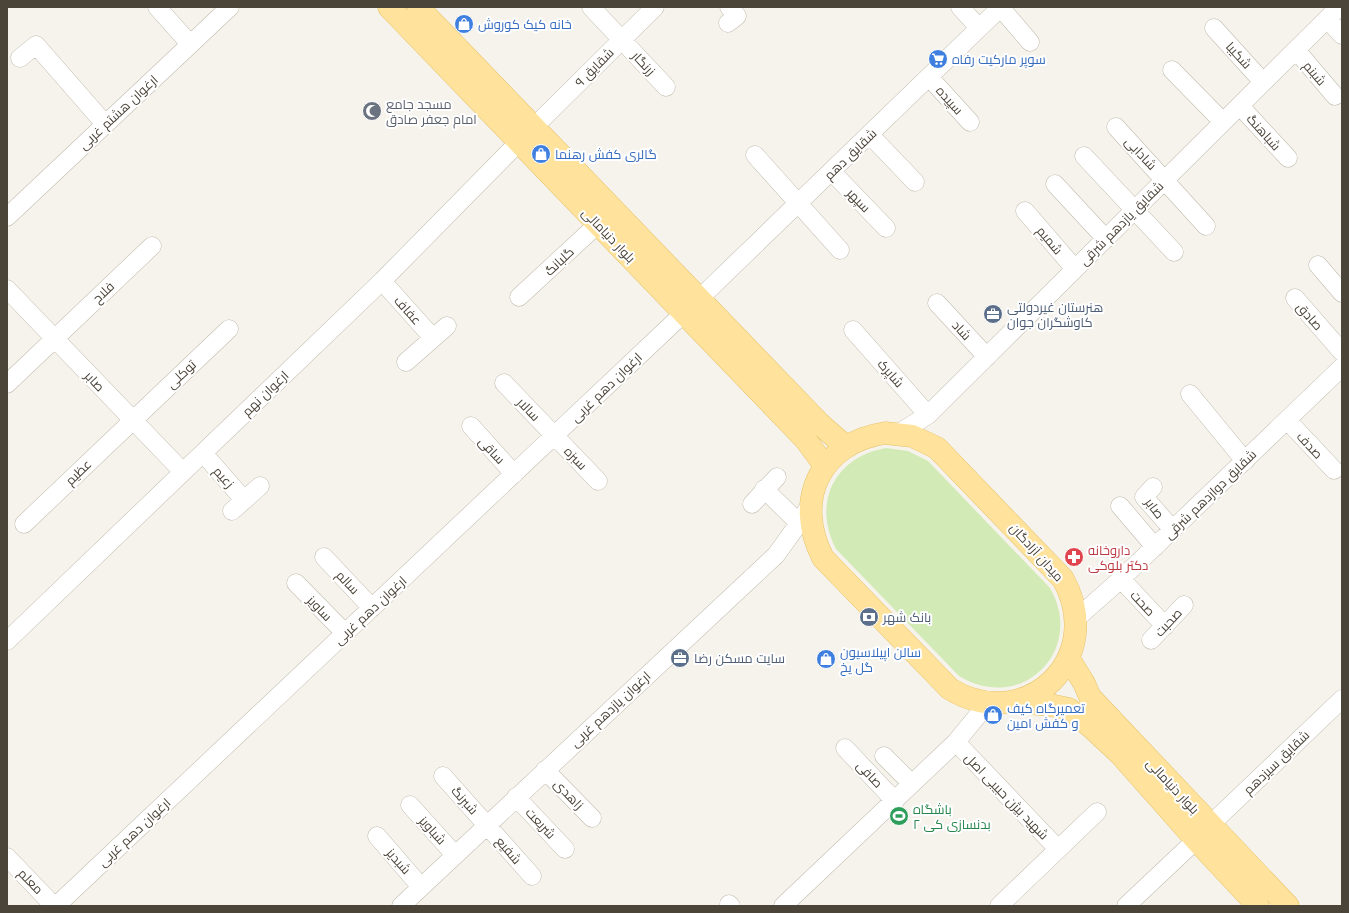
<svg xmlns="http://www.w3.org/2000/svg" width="1349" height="913" viewBox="0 0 1349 913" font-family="Arial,Cairo,sans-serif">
<rect width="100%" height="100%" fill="#f6f3ec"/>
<path fill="#d2eab5" d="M886,448L908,451L928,461L1050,588C1086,651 1021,714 959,676L836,549C812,503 834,457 886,448Z"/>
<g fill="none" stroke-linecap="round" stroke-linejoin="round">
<g stroke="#c2bbae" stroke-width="19">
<path id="minor" d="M157,7L190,44
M591,7L666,87
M960,7L979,28
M1000,7L1030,42
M1327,19L1342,35
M728,23L737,16L729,7
M1214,28L1263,82
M1296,50L1335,96
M20,58L36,45L105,124
M1172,70L1223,122
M929,77L970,122
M1240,106L1288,158
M534,127L655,7
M1116,127L1206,226
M870,135L915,182
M755,155L840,250
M1084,156L1174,252
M832,172L886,228
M1055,184L1106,239
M1025,211L1075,269
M7,217L230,7
M1318,265L1342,293
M382,281L433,338
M7,289L183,472
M519,297L598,224
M1295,298L1342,352
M699,299L1001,7
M937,303L987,357
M853,330L928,415
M406,362L447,326
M504,383L598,481
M7,384L152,246
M1190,394L1245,461
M1287,420L1334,470
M471,426L514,474
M899,433L928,415L1339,7
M203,453L244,500
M1153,487L1144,497L1173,530
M764,489L799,523
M752,504L777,477
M1120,506L1155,547
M232,511L260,486
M24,524L229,329
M324,557L372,608
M1121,579L1165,626
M296,583L345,633
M1077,618L1121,579L1342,367
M1151,640L1184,605
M7,641L382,281L519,142
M956,742L1058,849
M845,748L895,801
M884,756L912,784
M545,770L592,818
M443,776L532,876
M516,797L565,849
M410,805L455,855
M1210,825L1342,699
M377,836L421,887
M7,857L54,906
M729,904L731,906
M56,906L684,313
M401,906L776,555L799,523L810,505
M783,906L956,742L988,703
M999,906L1097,812
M1126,906L1196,840"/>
</g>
<g stroke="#e6c16a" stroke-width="23">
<path id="major" d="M389,7L805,439L825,466
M418,7L820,424L845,446
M885,433L912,436L937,448L1063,579C1107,658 1027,735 950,689L823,558C793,500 820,443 885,433Z
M1069,659L1084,683L1090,697L1288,906
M1017,702L1050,705L1069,709L1091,727L1120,754L1196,840L1258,906"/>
</g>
<use href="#minor" stroke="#fff" stroke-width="18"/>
<use href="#major" stroke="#ffe39c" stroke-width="22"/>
</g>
<defs>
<g id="shop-disc" transform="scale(1)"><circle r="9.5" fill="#3f7fe0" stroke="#fff"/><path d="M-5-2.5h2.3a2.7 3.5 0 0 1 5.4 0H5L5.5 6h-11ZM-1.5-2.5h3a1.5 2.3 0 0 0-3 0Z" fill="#fff"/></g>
<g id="supermarket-disc" transform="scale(1)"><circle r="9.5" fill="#3f7fe0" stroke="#fff"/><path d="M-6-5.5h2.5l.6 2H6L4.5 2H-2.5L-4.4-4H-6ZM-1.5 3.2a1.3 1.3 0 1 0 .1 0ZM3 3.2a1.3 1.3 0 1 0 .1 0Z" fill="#fff"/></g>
<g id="mosque-disc" transform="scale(1)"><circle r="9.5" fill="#6b7280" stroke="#fff"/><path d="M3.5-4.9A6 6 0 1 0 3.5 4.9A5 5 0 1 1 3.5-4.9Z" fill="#fff"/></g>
<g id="office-disc" transform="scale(1)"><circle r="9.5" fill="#5c6f8a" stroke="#fff"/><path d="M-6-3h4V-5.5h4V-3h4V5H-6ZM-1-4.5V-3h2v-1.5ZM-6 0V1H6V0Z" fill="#fff"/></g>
<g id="pharmacy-disc" transform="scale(1)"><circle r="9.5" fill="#e0444e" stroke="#fff"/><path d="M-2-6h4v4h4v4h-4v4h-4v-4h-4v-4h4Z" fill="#fff"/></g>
<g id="bank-disc" transform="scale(1)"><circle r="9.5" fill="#5c6f8a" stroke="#fff"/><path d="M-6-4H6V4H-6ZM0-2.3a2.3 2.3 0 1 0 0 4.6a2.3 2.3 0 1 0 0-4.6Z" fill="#fff"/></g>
<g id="stadium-disc" transform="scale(1)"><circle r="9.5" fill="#2e9e5b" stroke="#fff"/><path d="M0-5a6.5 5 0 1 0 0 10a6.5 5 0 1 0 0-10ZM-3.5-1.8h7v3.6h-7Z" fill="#fff"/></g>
</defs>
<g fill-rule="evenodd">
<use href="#shop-disc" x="464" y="24"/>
<use href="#supermarket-disc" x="938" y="59"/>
<use href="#mosque-disc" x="372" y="111"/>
<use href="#shop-disc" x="541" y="154"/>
<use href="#office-disc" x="993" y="314"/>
<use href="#pharmacy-disc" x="1074" y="557"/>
<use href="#bank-disc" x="869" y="617"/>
<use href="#office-disc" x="680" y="658"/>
<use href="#shop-disc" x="826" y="659"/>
<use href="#shop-disc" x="993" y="715"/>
<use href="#stadium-disc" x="899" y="816"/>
</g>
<g text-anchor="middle" stroke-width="4" stroke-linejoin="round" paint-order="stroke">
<g font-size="13" fill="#366cbe" stroke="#fff" text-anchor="start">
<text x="478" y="29">خانه کیک کوروش</text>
<text x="952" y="64">سوپر مارکیت رفاه</text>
<text x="555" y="159">گالری کفش رهنما</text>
<text x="840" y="657">سالن اپیلاسیون<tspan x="840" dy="15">گل یخ</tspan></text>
<text x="1007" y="713">تعمیرگاه کیف<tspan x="1007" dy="15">و کفش امین</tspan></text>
</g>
<g font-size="13" fill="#4b4439" stroke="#fff">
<text transform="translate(1239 55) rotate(48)" y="5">شکیبا</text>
<text transform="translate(644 63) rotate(47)" y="5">زرنگار</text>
<text transform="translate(594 67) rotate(-45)" y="5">شقایق ۹</text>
<text transform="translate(1315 73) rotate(50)" y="5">شبنم</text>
<text transform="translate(950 100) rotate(48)" y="5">سپیده</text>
<text transform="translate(118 112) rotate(-43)" y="5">ارغوان هشتم غربی</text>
<text transform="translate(1264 132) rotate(48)" y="5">شباهنگ</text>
<text transform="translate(1141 153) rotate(47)" y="5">شادابی</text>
<text transform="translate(850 154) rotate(-44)" y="5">شقایق دهم</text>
<text transform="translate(859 200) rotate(46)" y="5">سپهر</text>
<text transform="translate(1121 223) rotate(-45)" y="5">شقایق یازدهم شرقی</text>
<text transform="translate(609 235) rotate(46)" y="5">بلوار دنیامالی</text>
<text transform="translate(1050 240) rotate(50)" y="5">شمیم</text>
<text transform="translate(559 261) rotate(-43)" y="5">گلبانگ</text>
<text transform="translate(103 292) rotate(-44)" y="5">فلاح</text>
<text transform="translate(408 310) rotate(48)" y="5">عفاف</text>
<text transform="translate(1310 316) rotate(49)" y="5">صادق</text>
<text transform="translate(962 330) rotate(47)" y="5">شاد</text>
<text transform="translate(891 373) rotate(49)" y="5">شاپرک</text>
<text transform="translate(181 374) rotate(-43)" y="5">توکلی</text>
<text transform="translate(95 381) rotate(46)" y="5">صابر</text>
<text transform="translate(606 387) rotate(-44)" y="5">ارغوان دهم غربی</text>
<text transform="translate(265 393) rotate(-44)" y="5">ارغوان نهم</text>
<text transform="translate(529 409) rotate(46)" y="5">سالار</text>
<text transform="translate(1310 445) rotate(47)" y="5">صدف</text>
<text transform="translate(492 450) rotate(47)" y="5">ساقی</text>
<text transform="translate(576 458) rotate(46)" y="5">سبزه</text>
<text transform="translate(78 472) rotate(-44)" y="5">عظیم</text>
<text transform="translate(224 477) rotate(49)" y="5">زعیم</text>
<text transform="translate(1210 494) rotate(-44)" y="5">شقایق دوازدهم شرقی</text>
<text transform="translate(1155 508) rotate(53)" y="5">صابر</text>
<text transform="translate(1037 552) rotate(48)" y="5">میدان آزادگان</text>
<text transform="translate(348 582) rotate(47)" y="5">سالم</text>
<text transform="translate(1143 603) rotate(47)" y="5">صحت</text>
<text transform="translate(320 608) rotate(46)" y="5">ساویز</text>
<text transform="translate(370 610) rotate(-43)" y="5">ارغوان دهم غربی</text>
<text transform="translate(1168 622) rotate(-47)" y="5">صحبت</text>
<text transform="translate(610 709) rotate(-43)" y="5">ارغوان یازدهم غربی</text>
<text transform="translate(1276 762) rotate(-44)" y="5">شقایق سیزدهم</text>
<text transform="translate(870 774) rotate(47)" y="5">صافی</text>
<text transform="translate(1173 786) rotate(47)" y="5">بلوار دنیامالی</text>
<text transform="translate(569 794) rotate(46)" y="5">زاهدی</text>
<text transform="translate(1007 796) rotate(46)" y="5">شهید بیژن حبیبی اصل</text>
<text transform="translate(465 800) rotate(48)" y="5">شبرنگ</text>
<text transform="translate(541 823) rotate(47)" y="5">شریعت</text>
<text transform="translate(433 830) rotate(48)" y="5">شباویز</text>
<text transform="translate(134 832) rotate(-43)" y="5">ارغوان دهم غربی</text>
<text transform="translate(509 850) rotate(49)" y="5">شفیع</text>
<text transform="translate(399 861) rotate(49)" y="5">شبدیز</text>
<text transform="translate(31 881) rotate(46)" y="5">معلم</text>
</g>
<g font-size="13" fill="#5b616d" stroke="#fff" text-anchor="start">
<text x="386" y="109">مسجد جامع<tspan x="386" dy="15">امام جعفر صادق</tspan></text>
</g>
<g font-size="13" fill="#4e5e75" stroke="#fff" text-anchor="start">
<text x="1007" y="312">هنرستان غیردولتی<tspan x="1007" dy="15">کاوشگران جوان</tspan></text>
<text x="883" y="622">بانک شهر</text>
<text x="694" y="663">سایت مسکن رضا</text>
</g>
<g font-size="13" fill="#be3a42" stroke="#fff" text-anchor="start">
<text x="1088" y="555">داروخانه<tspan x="1088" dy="15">دکتر بلوکی</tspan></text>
</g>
<g font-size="13" fill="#27864d" stroke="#fff" text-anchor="start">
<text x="913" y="814">باشگاه<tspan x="913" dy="15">بدنسازی کی ۲</tspan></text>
</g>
</g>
<rect width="1349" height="913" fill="none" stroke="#4b4439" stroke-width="16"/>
</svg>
